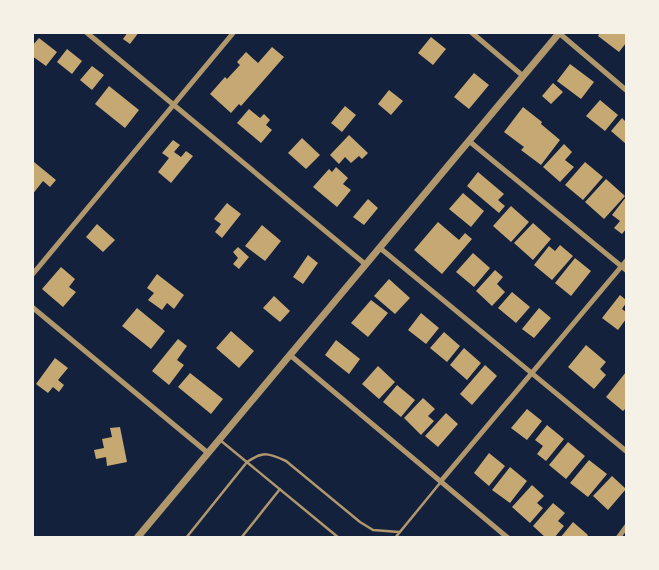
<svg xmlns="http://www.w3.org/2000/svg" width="659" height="570" viewBox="0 0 659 570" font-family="'PT Serif',serif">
<rect width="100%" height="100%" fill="#14213d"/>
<path fill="#c6a872" d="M128,32H139L130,44L123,39Z
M600,32H624L626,35V43L619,52L598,36Z
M431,37L446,49L433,65L418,53Z
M39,38L57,52L46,66L32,56V46Z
M272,47L284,57L241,106L239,104L231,113L210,94L225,77L227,79L240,65L237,62L246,52L258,63Z
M67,49L82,61L72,74L57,62Z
M570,64L594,82L581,99L557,81Z
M92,66L104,75L92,90L80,80Z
M474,73L489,85L469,109L454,97Z
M553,83L563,92L551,104L542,96Z
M109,86L139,110L125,128L95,104Z
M389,90L403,101L391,115L378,104Z
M600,100L618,115L605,131L586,116Z
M345,106L356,115L342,132L331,123Z
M523,107L542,122L541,124L560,140L541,165L521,150L524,147L504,132Z
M249,109L260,118L264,114L270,120L266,125L272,130L261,143L237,123Z
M622,118L626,122V144L611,131Z
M349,135L368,153L362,159L359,156L351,163L345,157L339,164L330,155Z
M302,138L320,155L306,169L288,153Z
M173,140L180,145L174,152L181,157L186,151L193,156L171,183L158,172L169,158L162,153Z
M564,144L572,152L565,160L574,167L560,182L543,167Z
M34,162L56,180L50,187L43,181L32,195Z
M585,162L603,177L583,200L565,185Z
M336,167L348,178L343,184L351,190L337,207L313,187L329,169L332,172Z
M478,172L504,194L498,200L505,206L499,213L467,186Z
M606,179L625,196L604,219L585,202Z
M463,193L484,211L471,227L449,209Z
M626,197V229L622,234L614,228L620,221L612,215Z
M368,199L378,208L364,225L353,217Z
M227,203L241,214L222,238L215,232L221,224L214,219Z
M511,206L529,222L511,242L493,226Z
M438,222L459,240L465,233L472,239L442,274L414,250Z
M533,223L551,239L533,260L514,243Z
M97,224L115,240L103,252L86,237Z
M262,225L281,241L265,261L245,246Z
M560,245L573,256L552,280L534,265L549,246L555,251Z
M238,247L249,257L239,269L233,264L238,258L233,252Z
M473,253L490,268L474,287L456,272Z
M308,255L318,263L303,284L293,277Z
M575,258L591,271L571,296L555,283Z
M61,267L75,279L69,287L76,292L63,307L42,289Z
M495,270L503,277L497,284L505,292L492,306L476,291Z
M157,274L184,295L174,309L167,303L162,310L148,300L154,293L147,288Z
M389,279L410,298L395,314L374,296Z
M512,292L530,307L516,323L498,308Z
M620,295L626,300V303L622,309L626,312V319L618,330L602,318Z
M274,296L290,311L280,322L263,308Z
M371,300L388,313L368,337L351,323Z
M137,308L165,331L151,349L122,326Z
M539,308L551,318L534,338L522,329Z
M421,313L439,328L426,344L408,330Z
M231,331L254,351L239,368L216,348Z
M444,332L460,346L447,362L430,348Z
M178,339L187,346L177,360L184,365L169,385L152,371Z
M336,340L360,359L349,374L325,355Z
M586,345L606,362L600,369L606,375L594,389L568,367Z
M464,348L481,363L467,380L450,365Z
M55,358L68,368L58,380L64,385L59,392L53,387L48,393L36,384Z
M485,365L497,376L472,405L460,394Z
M378,366L395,382L379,399L362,384Z
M626,372V408L623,411L606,397Z
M190,373L223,399L211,414L178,387Z
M397,385L415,400L401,417L383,402Z
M423,398L435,409L428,416L434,421L421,435L404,418Z
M527,409L542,421L527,440L511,428Z
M446,413L458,424L438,447L425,436Z
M547,425L564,439L546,461L537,454L543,446L535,440Z
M120,427L127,462L107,466L106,457L96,459L94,450L104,448L102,439L112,437L110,428Z
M568,442L585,456L566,479L549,465Z
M489,453L505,466L489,486L474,473Z
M589,460L607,474L588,497L570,483Z
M510,467L527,481L510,503L492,490Z
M612,476L626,489L608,510L593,496Z
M532,485L544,496L537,503L543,508L530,523L512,507Z
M553,503L565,513L558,521L564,526L554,538H546L533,526Z
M573,522L588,535L586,538H560Z"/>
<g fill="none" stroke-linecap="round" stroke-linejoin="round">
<path stroke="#b1986c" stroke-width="2.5" d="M220,440L339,538
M186,538L247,462C263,451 269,453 286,461L360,522L373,530L399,532
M241,538L280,489
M395,538L440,483"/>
<path stroke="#b1986c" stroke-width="5" d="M86,32L365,264
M471,32L523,76
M559,33L626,90
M469,141L626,270
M380,248L626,451
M32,275L234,32
M32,307L208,453
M290,355L508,538
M441,481L626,261
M618,538L626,527"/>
<path stroke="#b1986c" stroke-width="7" d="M137,538L560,32"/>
</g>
<rect width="659" height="570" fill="none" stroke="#f6f1e7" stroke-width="68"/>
</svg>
